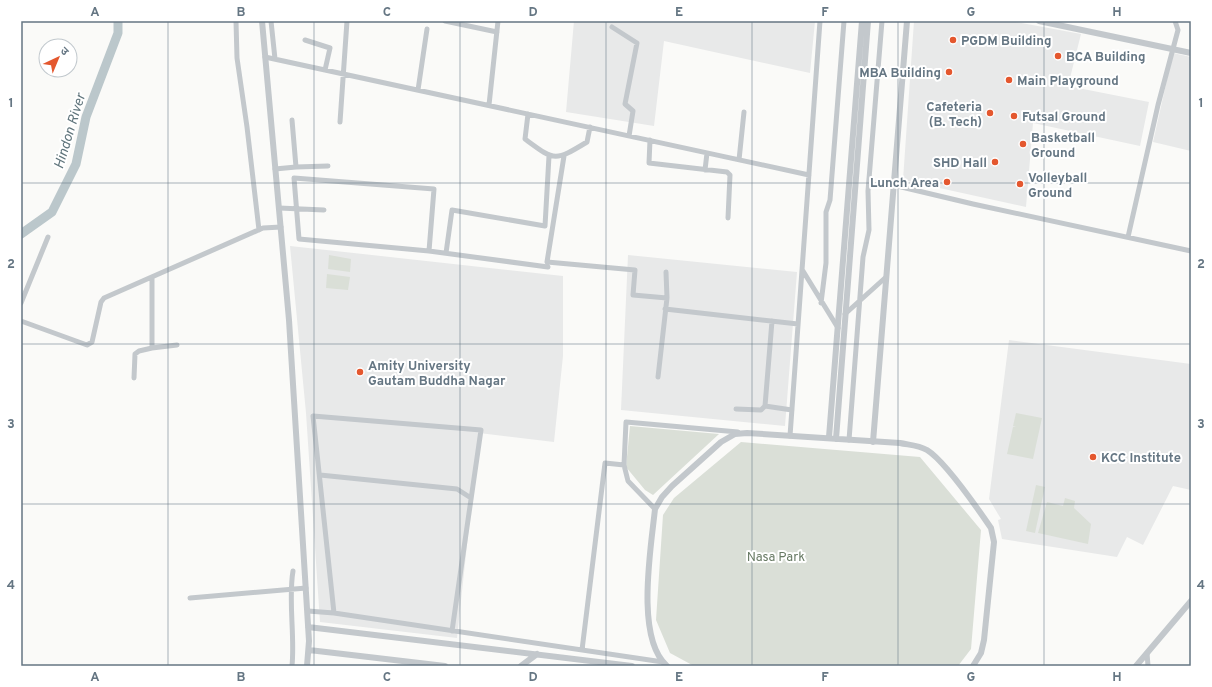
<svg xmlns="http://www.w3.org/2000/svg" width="1212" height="687" viewBox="0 0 1212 687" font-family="Overpass,'Noto Sans Devanagari',sans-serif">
<rect width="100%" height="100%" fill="#fafaf8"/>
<path fill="#e8e9e9" d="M574,21H815L810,73L664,41L654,126L566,112Z
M914,21H1010L1081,34L1068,86L1149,102L1140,146L1033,123L1026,207L903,180Z
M1173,53L1191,57V151L1153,142Z
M290,246L563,276V356L554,442L479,433L457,638L320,622L306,413Z
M628,255L797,272L785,426L621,410Z
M1009,340L1191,364V490L1173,486L1143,545L1127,537L1117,557L1002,539L998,520L1001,519L989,499Z"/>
<path fill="#dadfd7" d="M329,255L351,259L350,272L328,269Z
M327,274L350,277L348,290L326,288Z
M1016,413L1042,418L1033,459L1007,454L1013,427H1016L1013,426Z
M630,426L719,434L653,495L645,490L626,467Z
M741,442L920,457L981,530L971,649L958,666H694L670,653L656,620L663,515L674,498Z
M1036,485L1045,487L1035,533L1026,531Z
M1065,498L1075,501L1074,508L1091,524L1088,544L1038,533L1047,502L1063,506Z"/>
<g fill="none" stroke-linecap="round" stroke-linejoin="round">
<path stroke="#bbc7cb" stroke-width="9" d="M21,234L52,212L76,164L86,117L118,33V21"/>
<path stroke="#c3c8cc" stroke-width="5" d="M236,21L237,58L247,127L259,230
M271,21L275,59
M445,21L497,32
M612,27L637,43L625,104L633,111L629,136
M305,40L330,48L325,70
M265,57L809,175
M418,90L427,29
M489,105L498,21
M528,114L525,139C555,161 554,162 587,142L590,127
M292,120L296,167
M340,122L347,21
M650,140L649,163L727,172L730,175L728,218
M564,156L547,262L635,270L633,295L667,298L658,377
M739,160L744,112
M275,169L296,167L328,166
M705,170L707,153
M893,185L973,204L1191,251
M279,208L324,210
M1128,237L1158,105L1178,30L1175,21
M429,251L434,189L294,178L299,239L429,251L548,267
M446,253L452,210L545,226L549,156
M803,271L838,328
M666,272L667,298
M152,278V348L177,345
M21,303L48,237
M821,303L826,263V212L830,200L844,21
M665,309L798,324
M845,314L885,278
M21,321L87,345L92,342L101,302L104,298L263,228L281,227
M134,378L135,354L139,351L152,348
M765,406L772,321
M736,409L761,410L765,406L792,410
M790,436L820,21
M849,440L863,257L869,230L868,191L882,21
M320,475L457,489L471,498
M655,509L628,481L624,465L626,422L738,432
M190,598L306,588
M308,611L334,613L663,662
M334,613L313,416L481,430L452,631
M582,650L605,463L624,465
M1147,653L1148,666
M292,666C295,635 288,600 293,571"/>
<path stroke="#c3c8cc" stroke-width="6" d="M262,21L289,320L309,641L307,666
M1039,21L1191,53
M829,437L862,21
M836,439L868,21
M873,442L907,21
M308,627L632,666
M309,650L445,666
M521,666L537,654
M667,666C635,638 651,548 655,509L662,497L672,486L721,442L735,434L747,433L900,443C909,445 918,445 927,450C945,461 978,509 991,528L994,542L984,640L981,653L973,666
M1136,666L1191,601"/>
</g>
<path fill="none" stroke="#657683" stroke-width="1" stroke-opacity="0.55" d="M168,21V666M314,21V666M460,21V666M606,21V666M752,21V666M898,21V666M1044,21V666M21,183H1191M21,344H1191M21,504H1191"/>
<g fill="#e4572e" stroke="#fff" stroke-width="1.5">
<circle cx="953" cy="40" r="4"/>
<circle cx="1058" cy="56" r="4"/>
<circle cx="949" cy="72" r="4"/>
<circle cx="1009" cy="80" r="4"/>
<circle cx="990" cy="113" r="4"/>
<circle cx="1014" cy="116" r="4"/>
<circle cx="1023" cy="144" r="4"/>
<circle cx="995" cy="162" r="4"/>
<circle cx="947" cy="182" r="4"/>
<circle cx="1020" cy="184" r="4"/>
<circle cx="360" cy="372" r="4"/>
<circle cx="1093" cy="457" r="4"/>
</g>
<g text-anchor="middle" stroke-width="4" stroke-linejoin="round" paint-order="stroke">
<g font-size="13" font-weight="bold" fill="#657683" stroke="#fff" text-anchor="start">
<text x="961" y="45">PGDM Building</text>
<text x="1066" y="61">BCA Building</text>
<text x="941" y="77" text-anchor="end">MBA Building</text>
<text x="1017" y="85">Main Playground</text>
<text x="982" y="111" text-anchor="end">Cafeteria<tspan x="982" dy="15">(B. Tech)</tspan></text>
<text x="1022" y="121">Futsal Ground</text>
<text x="1031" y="142">Basketball<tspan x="1031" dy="15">Ground</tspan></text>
<text x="987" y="167" text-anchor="end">SHD Hall</text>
<text x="1028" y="182">Volleyball<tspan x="1028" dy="15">Ground</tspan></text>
<text x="939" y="187" text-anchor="end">Lunch Area</text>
<text x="368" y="370">Amity University<tspan x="368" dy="15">Gautam Buddha Nagar</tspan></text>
<text x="1101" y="462">KCC Institute</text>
</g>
<g font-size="13" fill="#687a64" stroke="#fff">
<text x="776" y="561">Nasa Park</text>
</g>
<g font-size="14" font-style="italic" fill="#60757c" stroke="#fff">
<text transform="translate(69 131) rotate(-73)" y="5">Hindon River</text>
</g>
</g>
<rect width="1212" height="687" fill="none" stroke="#ffffff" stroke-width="44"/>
<g transform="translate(58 58) rotate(44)"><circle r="19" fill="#ffffff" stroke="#c1c8cd"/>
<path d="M0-3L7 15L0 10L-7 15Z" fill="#e4572e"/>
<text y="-6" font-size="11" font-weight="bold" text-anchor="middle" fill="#657683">उ</text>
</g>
<rect x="22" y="22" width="1168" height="643" fill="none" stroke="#657683" stroke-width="1.5"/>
<g font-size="13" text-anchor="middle" font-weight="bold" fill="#657683">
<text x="95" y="16">A</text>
<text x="241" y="16">B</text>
<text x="387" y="16">C</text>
<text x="533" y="16">D</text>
<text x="679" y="16">E</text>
<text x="825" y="16">F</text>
<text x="971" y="16">G</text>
<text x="1117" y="16">H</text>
<text x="11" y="107">1</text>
<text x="1201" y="107">1</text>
<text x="11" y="268">2</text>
<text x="1201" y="268">2</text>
<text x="11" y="428">3</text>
<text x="1201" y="428">3</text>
<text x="11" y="589">4</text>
<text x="1201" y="589">4</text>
<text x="95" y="681">A</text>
<text x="241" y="681">B</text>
<text x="387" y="681">C</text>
<text x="533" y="681">D</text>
<text x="679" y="681">E</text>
<text x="825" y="681">F</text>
<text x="971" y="681">G</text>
<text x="1117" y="681">H</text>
</g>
</svg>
